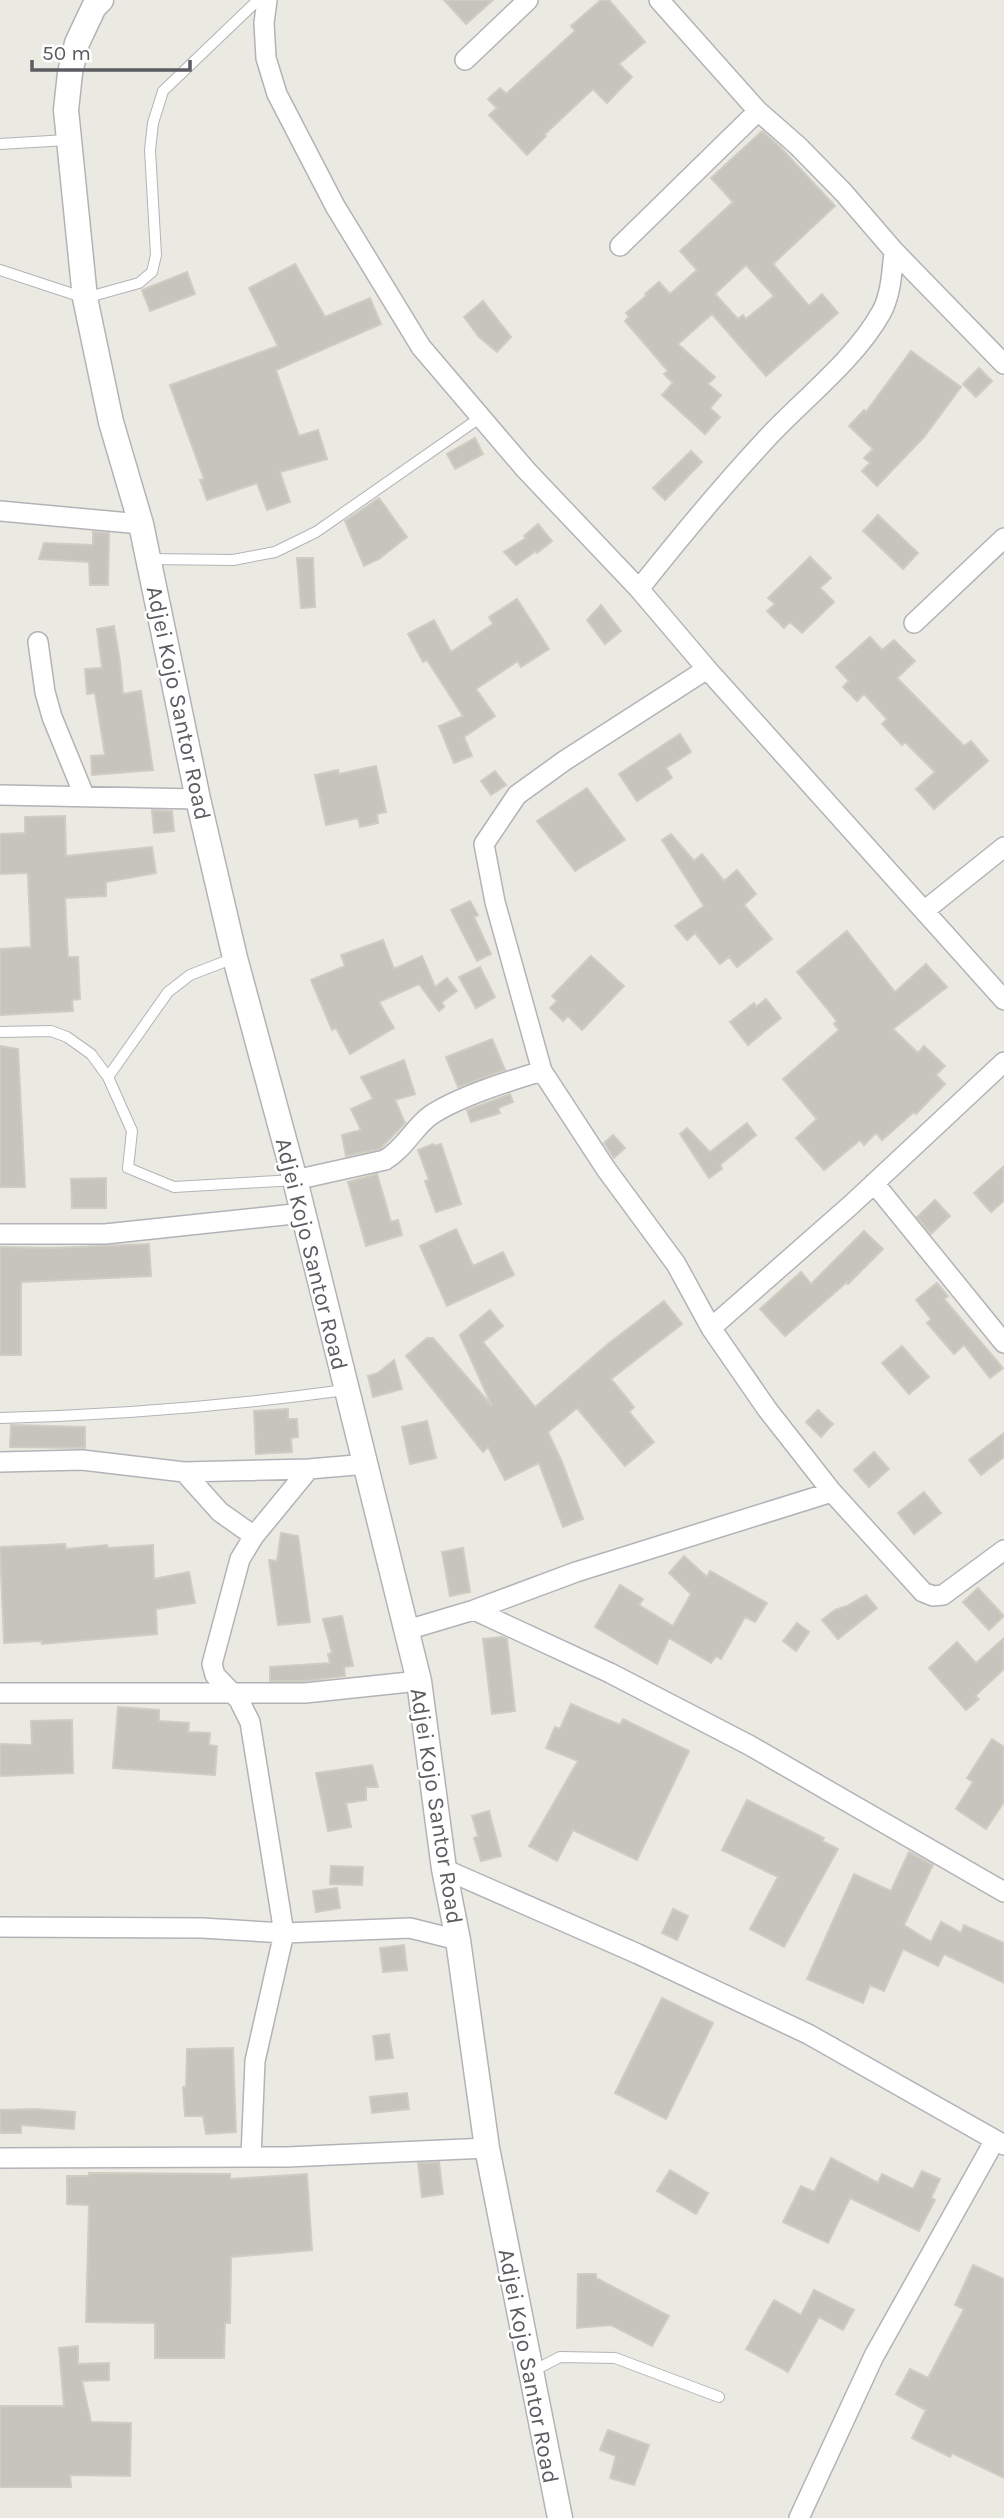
<svg xmlns="http://www.w3.org/2000/svg" width="1004" height="2518" viewBox="0 0 1004 2518" font-family="Karla,sans-serif">
<rect width="100%" height="100%" fill="#ebeae2"/>
<path fill="#c7c4be" stroke="#cfccc1" stroke-width="2" fill-rule="evenodd" d="M444,0H493L466,24Z
M601,0H609L645,42L619,64L632,77L607,103L593,89L544,135L546,136L527,155L489,115L497,108L488,99L500,88L506,94L575,31L571,26Z
M762,131L780,147L835,206L773,264L809,306L822,294L838,313L766,376L712,314L678,344L715,377L708,384L721,395L710,408L720,417L705,434L662,395L673,383L664,374L668,371L625,321L629,317L626,313L646,296L645,294L659,282L670,294L697,270L680,251L733,202L711,178ZM746,265L774,296L746,319L743,315L738,319L715,294Z
M295,264L325,317L370,298L381,324L276,370L299,436L318,430L327,459L280,472L290,502L267,510L257,483L207,500L200,480L204,479L170,385L278,346L249,288Z
M187,272L195,294L150,311L142,290Z
M483,301L511,337L497,352L479,337L464,317Z
M911,351L961,387L924,437L877,486L862,471L870,463L864,458L873,449L849,426L864,410L866,412Z
M979,368L992,381L976,397L963,384Z
M475,438L483,454L455,469L447,454Z
M691,451L702,462L665,500L653,488Z
M379,498L407,537L379,559L364,566L345,521Z
M878,515L918,553L903,569L863,531Z
M538,524L552,541L537,553L536,551L516,565L504,552L526,538L524,536Z
M93,532L109,533L108,585H90L89,562L39,559L44,543L93,545Z
M810,557L831,578L820,588L834,602L802,633L790,622L784,628L767,611L775,604L768,598Z
M297,558H313L315,607L301,608Z
M517,599L549,649L521,667L518,661L476,689L495,716L464,737L472,756L454,763L439,726L463,716L427,660L423,662L408,634L434,620L451,652L493,624L489,617Z
M601,605L621,631L605,644L587,620Z
M114,626L120,662L123,694L141,691L153,770L92,775L91,756L105,755L95,693L87,694L85,669L102,668L97,629Z
M870,637L882,650L894,640L915,661L897,678L964,746L971,741L988,761L934,809L916,789L935,772L905,742L902,745L882,724L887,719L864,694L857,701L843,687L849,681L836,667Z
M680,734L691,752L666,768L672,778L637,801L619,774Z
M376,766L386,812L377,814L378,823L360,827L358,818L326,825L315,775L338,770L339,774Z
M495,771L506,785L491,795L481,781Z
M587,788L625,840L575,871L537,821Z
M152,810L172,811L174,831L154,833Z
M65,816L66,856L152,847L156,873L106,882V896L65,898L68,957H78L80,999L72,1000L73,1011L0,1015V949L31,947L28,875L27,873L0,874V834L25,833V817Z
M671,834L694,861L702,854L724,881L737,870L756,894L744,905L772,939L737,967L729,957L720,964L695,933L687,940L675,926L704,906L662,840Z
M470,901L478,915L474,917L491,954L477,961L451,910Z
M847,931L895,992L926,964L947,987L893,1029L918,1053L924,1046L945,1066L936,1075L945,1084L916,1114L914,1112L882,1140L876,1133L864,1145L860,1140L824,1170L796,1138L817,1119L783,1079L839,1030L834,1024L837,1021L797,972Z
M383,940L394,969L422,956L435,987L447,978L457,991L442,1002L444,1007L439,1011L419,984L379,1002L394,1028L350,1054L336,1028L332,1030L311,980L345,966L341,955Z
M591,956L624,986L582,1030L568,1016L563,1021L550,1008L557,1001L552,996Z
M480,967L495,997L476,1008L459,977Z
M766,999L781,1018L748,1045L730,1022L754,1003L756,1007Z
M492,1039L505,1070L458,1087L446,1057Z
M0,1046L18,1049L25,1187H0Z
M404,1060L415,1094L395,1100L405,1123L380,1149L346,1156L342,1135L361,1130L351,1109L373,1099L361,1077Z
M510,1094L513,1102L498,1108L500,1113L471,1122L467,1110Z
M747,1123L756,1135L720,1165L722,1169L709,1178L680,1134L687,1128L710,1152Z
M613,1135L625,1148L614,1158L604,1143Z
M433,1144L434,1146L441,1144L461,1204L436,1212L425,1181L429,1180L418,1150Z
M1004,1166V1201L991,1212L974,1193Z
M377,1174L391,1222L398,1220L402,1235L366,1246L348,1182Z
M106,1178V1208H72L71,1179Z
M935,1200L950,1216L931,1234L917,1217Z
M456,1229L473,1266L503,1252L514,1275L447,1306L420,1246Z
M864,1231L883,1249L848,1284L847,1282L785,1336L760,1309L801,1272L811,1284Z
M149,1244L151,1276L21,1282V1355H0V1247L52,1248Z
M937,1283L948,1296L944,1299L1003,1368L990,1378L964,1345L954,1354L927,1323L931,1319L916,1300Z
M664,1301L682,1324L611,1379L634,1407L629,1412L654,1442L625,1466L577,1408L548,1432L562,1462L583,1519L563,1527L539,1463L505,1480L488,1447L483,1452L406,1356L427,1338H433L492,1406L460,1335L490,1310L503,1326L483,1342L535,1407L608,1344Z
M902,1346L929,1377L909,1394L882,1363Z
M394,1360L402,1389L373,1397L368,1376L378,1373Z
M288,1409V1419H297L298,1437L291,1438L292,1452L256,1454L254,1411Z
M818,1410L833,1424L821,1437L806,1422Z
M427,1421L436,1458L410,1464L402,1427Z
M11,1425L85,1427V1448L10,1447Z
M1004,1433V1457L981,1475L969,1460Z
M874,1452L889,1469L869,1487L854,1470Z
M924,1492L941,1513L914,1534L898,1513Z
M281,1533L298,1536L310,1622L278,1625L269,1560L277,1561Z
M65,1544L66,1549L107,1545L108,1548L153,1545L154,1579L189,1572L195,1603L156,1609L157,1634L42,1644V1641L4,1643L0,1547Z
M463,1548L470,1592L450,1596L442,1552Z
M684,1556L707,1577L710,1571L767,1603L755,1622L745,1617L721,1659L716,1656L711,1663L669,1638L657,1664L595,1627L620,1585L643,1599L639,1605L673,1626L691,1594L669,1573Z
M978,1588L1004,1616L989,1630L963,1602Z
M866,1595L877,1608L838,1639L822,1620L835,1610L847,1606Z
M342,1616L353,1666L344,1667L345,1676L304,1681H270V1667L330,1663L328,1654L332,1653L323,1619Z
M797,1623L809,1632L796,1651L783,1641Z
M502,1637L507,1639L515,1711L492,1714L483,1639Z
M1004,1638V1669L975,1696L979,1699L966,1710L929,1668L957,1642L976,1663Z
M571,1704L620,1725L623,1719L689,1751L637,1860L573,1830L557,1861L529,1846L578,1761L546,1748L555,1727L560,1729Z
M118,1707L159,1710V1721L189,1723L188,1732L210,1733L209,1745L217,1746L215,1775L113,1768Z
M72,1720L73,1773L0,1776V1744L32,1745L31,1721Z
M992,1739L1004,1747V1802L986,1829L956,1809L973,1782L967,1778Z
M372,1765L378,1787H366V1800L346,1803L351,1827L328,1831L316,1773Z
M747,1800L824,1838L822,1841L838,1849L784,1947L750,1929L778,1877L722,1850Z
M489,1811L501,1856L481,1861L474,1838L478,1836L472,1816Z
M909,1852L933,1865L904,1925L931,1942L941,1922L961,1933L964,1925L1004,1943V1983L944,1954L938,1966L903,1949L884,1991L870,1985L863,2003L807,1979L854,1874L891,1891Z
M331,1866L363,1867L362,1885L330,1884Z
M337,1888L340,1908L316,1912L313,1891Z
M673,1909L688,1916L677,1940L662,1933Z
M404,1945L407,1970L383,1972L380,1948Z
M662,1998L713,2023L666,2119L615,2093Z
M389,2034L393,2058L376,2060L373,2036Z
M233,2048L236,2132L206,2134L203,2116H185L183,2087H186L187,2049Z
M407,2093L409,2109L372,2113L370,2097Z
M35,2109L75,2112L74,2129L21,2125V2133H0V2110Z
M831,2158L878,2183L882,2174L913,2189L922,2171L940,2179L931,2198L935,2200L919,2231L850,2198L828,2243L783,2222L801,2186L814,2192Z
M439,2162L443,2194L422,2197L418,2163Z
M670,2170L708,2193L696,2214L657,2191Z
M89,2173L230,2174V2179L307,2174L312,2250L231,2257L230,2323H225L224,2358H155V2323L86,2322L89,2205L67,2204V2176H89Z
M973,2265L1004,2279V2478L952,2453L950,2457L912,2438L926,2410L896,2394L910,2369L928,2378L964,2309L955,2305Z
M578,2274H596V2278L669,2316L652,2346L611,2325L577,2328Z
M814,2290L854,2310L843,2330L819,2317L788,2372L746,2349L774,2300L801,2315Z
M78,2346V2364L109,2363V2380L82,2381L91,2422L131,2423L130,2476L70,2475L71,2487H0V2406H64L59,2348Z
M608,2430L649,2445L634,2485L610,2478L616,2456L600,2450Z"/>
<g fill="none" stroke-linecap="round" stroke-linejoin="round">
<g stroke="#b2b3b8" stroke-width="12">
<path id="service" d="M0,144L67,140
M0,270L85,298L139,283L152,272L156,255L150,150L153,123L163,91L258,0
M149,559L233,560L275,552L316,532L481,417
M0,1032L51,1031L67,1037L91,1054L108,1077L132,1131L128,1168L174,1187L295,1180
M108,1077L168,992L190,975L234,958
M0,1418C116,1415 230,1406 345,1390
M531,2372L560,2357L615,2358L719,2397"/>
</g>
<g stroke="#b2b3b8" stroke-width="22">
<path id="minor" d="M267,0L264,23L266,58L277,94L335,206L421,347L526,470L639,589L707,669L1004,1000
M659,0L758,111L798,146L844,193L894,251L1004,364
M465,60L528,0
M620,246L758,111
M0,511L141,524
M639,589C681,536 724,484 770,435C806,397 855,359 881,313C891,295 892,272 894,251
M914,623L1004,538
M38,642L45,692L52,717L84,795
M0,795L198,799
M924,911L1004,847
M542,1071L495,902L484,844L517,795L564,761L707,669
M295,1180L385,1160C405,1148 414,1127 431,1115C460,1096 509,1081 542,1071L606,1169L676,1264L711,1328L767,1409L832,1492L923,1592L933,1596L943,1595L1004,1550
M874,1183L1004,1343
M0,1234H105L303,1213
M711,1328L852,1204L1004,1062
M0,1462L82,1460L184,1472L309,1469L367,1464
M184,1472L220,1512L254,1536L240,1559L212,1664L215,1675L239,1700L250,1722L284,1933L255,2061L251,2157
M254,1536L309,1469
M474,1610L610,1673L749,1745L1004,1892
M407,1630L474,1610L576,1572L832,1492
M0,1693H305L419,1681
M444,1869L638,1954L808,2034L1004,2145
M0,1927L202,1928L284,1933L410,1928L458,1940
M0,2158L287,2157L487,2148
M799,2518L874,2356L995,2140"/>
</g>
<g stroke="#b2b3b8" stroke-width="27">
<path id="tertiary" d="M101,0L94,7L77,43L70,73L66,110L85,298L111,422L141,524L198,799L235,958L295,1180L419,1681L444,1869L458,1940L487,2148L560,2518"/>
</g>
<use href="#service" stroke="#fff" stroke-width="10"/>
<use href="#minor" stroke="#fff" stroke-width="19"/>
<use href="#tertiary" stroke="#fff" stroke-width="24"/>
</g>
<g text-anchor="middle" stroke-width="5" stroke-linejoin="round" paint-order="stroke">
<g font-size="23" fill="#5a5c61" stroke="#fff">
<text transform="translate(179 703) rotate(78)" y="8">Adjei Kojo Santor Road</text>
<text transform="translate(312 1254) rotate(76)" y="8">Adjei Kojo Santor Road</text>
<text transform="translate(437 1806) rotate(81)" y="8">Adjei Kojo Santor Road</text>
<text transform="translate(529 2366) rotate(79)" y="8">Adjei Kojo Santor Road</text>
</g>
</g>
<path d="M32 60v10h158v-10" fill="none" stroke="#5a5c61" stroke-width="3.5"/>
<text x="42" y="60" font-size="21" fill="#5a5c61" stroke="#ffffff" stroke-width="5" paint-order="stroke">50 m</text>
</svg>
